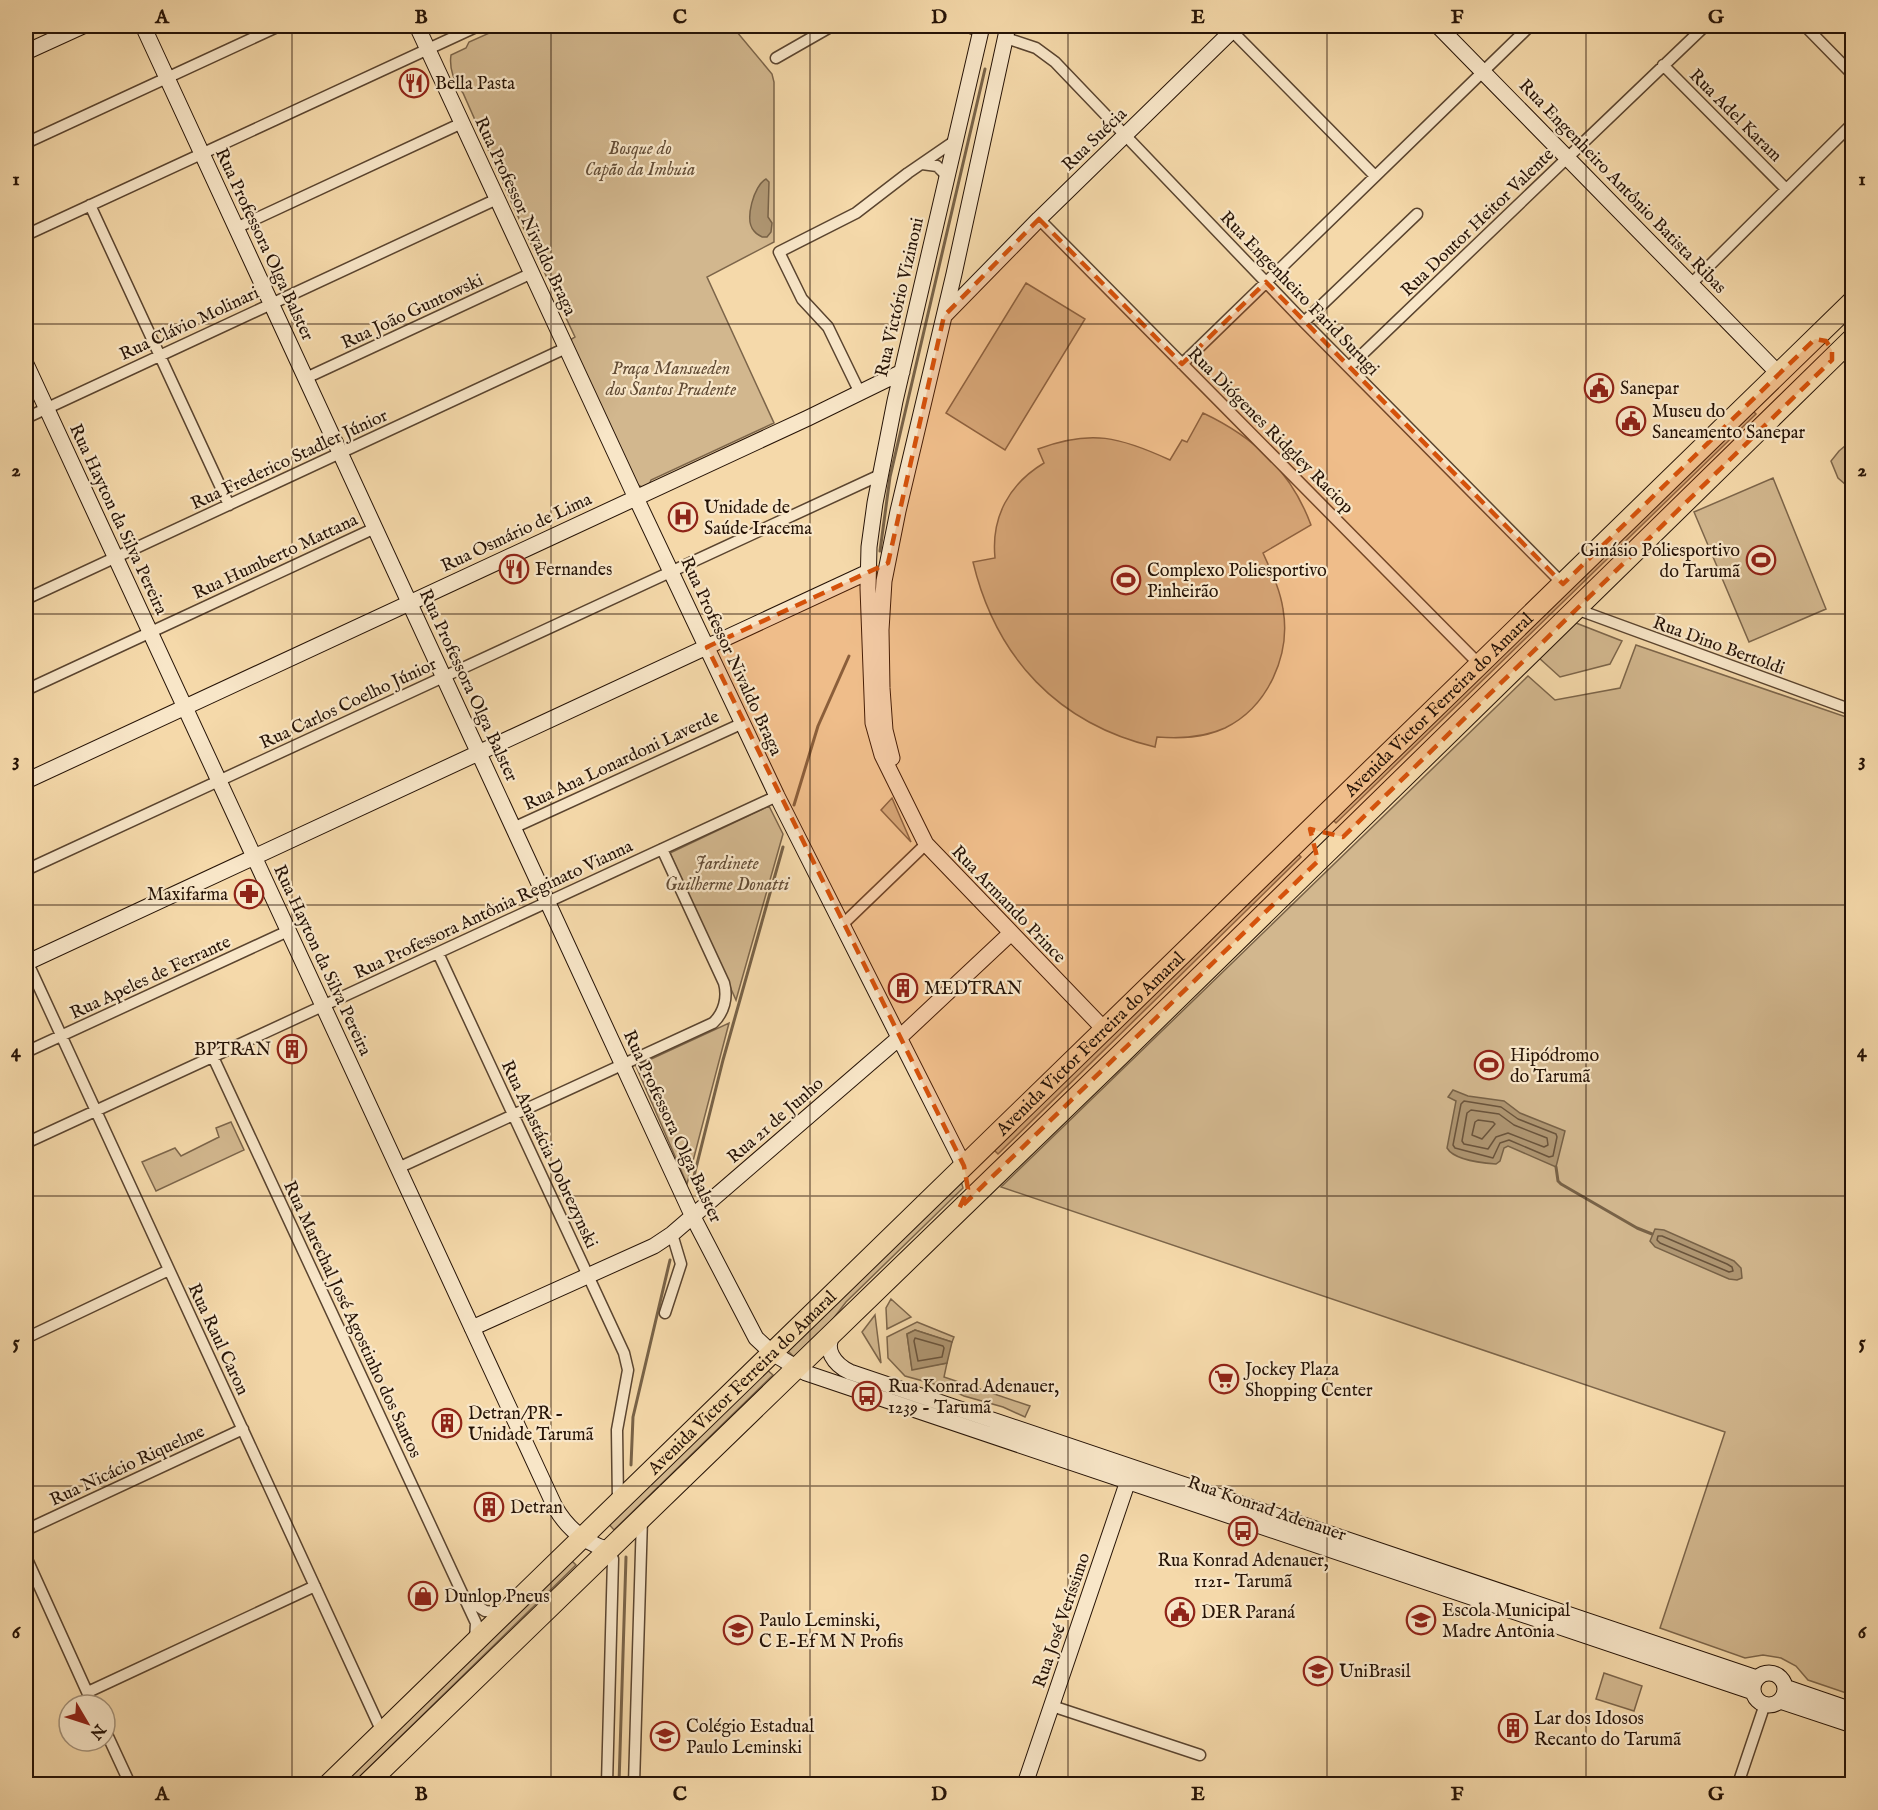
<svg xmlns="http://www.w3.org/2000/svg" width="1878" height="1810" viewBox="0 0 1878 1810" font-family="'IM FELL English',serif">
<rect width="100%" height="100%" fill="#f5d9aa"/>
<filter id="stains"><feTurbulence type="fractalNoise" baseFrequency=".00333" numOctaves="4"/><feColorMatrix values="0 0 0 0 .2 0 0 0 0 .09 0 0 0 0 .02 0 0 0 .5 -.17"/></filter>
<radialGradient id="worn" r=".72"><stop offset=".6" stop-color="#630" stop-opacity="0"/><stop offset="1" stop-color="#630" stop-opacity=".3"/></radialGradient>
<path fill="#d2b78e" stroke="#7c654a" stroke-width="1.5" d="M505,26H732L772,74L774,82V242L707,277L774,423L651,480L649,485L642,487L638,485L570,340L575,337L514,208L463,93C454,83 449,68 451,55L466,48L469,42Z
M1026,283L1085,319L1005,450L946,413Z
M1752,410L1756,414L1336,823L1331,818Z
M1203,413C1254,437 1291,471 1311,525L1263,553C1271,571 1280,589 1283,609C1291,655 1268,707 1225,728C1203,738 1181,739 1157,737L1155,747C1058,724 996,658 973,562L995,558C991,517 1009,484 1044,463L1038,449C1091,429 1120,437 1170,460L1182,440L1187,442Z
M1852,440V490L1838,478L1831,461L1839,451Z
M1773,478L1826,609L1749,642L1694,512Z
M1576,623L1622,641L1610,664L1560,677L1538,657Z
M1636,645L1852,719V1695L1808,1680L1796,1666L1781,1658L1763,1655L1745,1658L1660,1628L1725,1432L1001,1187L1528,676L1555,700L1620,688Z
M892,798L911,842L881,810Z
M769,806L783,834L736,1000L670,853Z
M1294,850L1301,857L998,1154L991,1147Z
M729,1023L687,1184L636,1066Z
M231,1122L244,1150L156,1191L142,1162L175,1148L181,1156L219,1137L216,1128Z
M960,1177L963,1188L846,1302L823,1332L795,1358L786,1349Z
M891,1299L911,1317L887,1329L886,1308Z
M875,1315L881,1363L862,1332Z
M917,1322L954,1337L952,1342L915,1330L907,1334L912,1369L947,1363L944,1377L1030,1406L1025,1417L1003,1407L964,1396L945,1387L905,1376L888,1358L887,1337Z
M765,1368L773,1375L614,1530L607,1522Z
M570,1559L576,1565L352,1784H338Z
M1604,1673L1642,1686L1634,1711L1596,1699Z"/>
<path fill="#af9672" stroke="#786247" stroke-width="1.5" d="M766,179L769,182L768,217L772,223L771,232L767,237H762C759,235 756,234 754,231C744,220 754,185 766,179Z
M1453,1090L1468,1096L1504,1101L1520,1113L1565,1131L1556,1167L1508,1146L1504,1148L1500,1161L1496,1164C1482,1163 1454,1160 1447,1148L1456,1101L1448,1097Z
M1655,1229L1664,1230L1734,1261L1741,1268L1742,1278L1737,1280L1729,1279L1655,1247L1650,1241Z
M915,1330L952,1342L947,1363L912,1370L907,1334Z"/>
<g fill="none" stroke-linecap="round" stroke-linejoin="round">
<path stroke="#6a543c" stroke-width="1.5" d="M1464,1101L1501,1107L1518,1119L1556,1134L1557,1137L1553,1156L1549,1157L1509,1140L1500,1143L1493,1158L1455,1148L1453,1145L1461,1104Z
M1471,1110L1499,1114L1514,1125L1547,1138L1548,1145L1544,1147L1508,1133L1496,1137L1488,1149L1464,1144L1462,1141L1467,1113Z
M1478,1120L1493,1122L1495,1124L1482,1139L1472,1135L1475,1122Z
M1658,1236H1662L1727,1264L1732,1267L1733,1271L1729,1272L1660,1243L1657,1240Z
M915,1338L943,1346L944,1348L942,1357L918,1361L914,1341Z"/>
<path stroke="#786247" stroke-width="3" d="M880,551L890,477L985,69
M794,805L818,726L849,656
M1556,1167L1558,1181L1561,1184L1637,1228L1652,1234
M694,1176L723,1060L783,847
M631,1465L633,1417L670,1260
M619,1784L626,1557"/>
<g stroke="#5a442f" stroke-width="13">
<path id="street" d="M966,26L981,32
M1227,26L1375,176
M1805,26L1852,74
M1006,38L1036,48L1055,62L1304,322L1563,584
M776,58L832,26
M1663,65L1786,189
M26,143L279,26
M922,164L937,166L947,176
M90,205L229,505
M1039,219L1480,665
M236,228L462,123
M26,235L478,26
M1691,284L1852,124
M1304,322L1417,214
M1182,364L1530,26
M1349,367L1705,26
M306,378L532,273
M860,393L828,327L802,299L779,252L856,213L908,173L956,140
M26,418L497,199
M26,599L566,348
M1576,609L1852,710
M26,690L375,528
M513,828L743,723
M26,870L880,475
M842,925L926,844
M438,953L624,1353L628,1370L617,1430L618,1503
M26,959L382,1732
M26,1052L288,931
M213,1057L476,1623L475,1640
M26,1143L777,796
M398,1168L713,1023C724,1013 728,997 724,983L662,849
M665,1313L681,1264L672,1234
M26,1338L169,1270
M26,1530L243,1429
M26,1557L93,1705
M466,1598L485,1611L503,1613
M88,1692L315,1586
M1052,1706L1200,1755
M105,1730L130,1784
M607,1784L613,1559L609,1550
M634,1784L642,1518
M1738,1784L1765,1704"/>
</g>
<g stroke="#261306" stroke-width="17">
<path id="secondary" d="M143,26L693,1217L756,1338L772,1353L806,1373L1753,1692
M417,26L636,498L777,796L964,1166
M982,26L895,401L875,503L869,547L868,588L873,723L882,755L926,844L1104,1029
M1438,26L1779,374
M26,52L83,26
M945,315L1039,219L1237,26
M26,364L555,1507C567,1528 585,1543 609,1550
M892,758L885,730L882,688L881,630L884,581L898,511L954,274L1008,26
M26,781L808,418L902,372
M26,963L868,572
M472,1328L654,1246L672,1234L899,1038L1011,933
M834,1332C822,1349 835,1365 850,1372L1757,1678
M1753 1689a16 16 0 1 1 32 0a16 16 0 1 1-32 0Z
M1785,1687L1852,1710
M1780,1701L1852,1725
M1025,1784L1131,1472"/>
</g>
<g stroke="#261306" stroke-width="22">
<g id="highway">
<path id="s1" d="M329,1784L1852,302"/>
<path d="M367,1784L1124,1051L1852,339"/>
</g>
</g>
<use href="#street" stroke="#f8e6c8" stroke-width="10"/>
<use href="#secondary" stroke="#f8e6c8" stroke-width="15"/>
<use href="#highway" stroke="#f5d9aa" stroke-width="20"/>
</g>
<path fill="#d5520b" fill-opacity="0.2" stroke="#d5520b" stroke-width="4.5" stroke-dasharray="12 8" stroke-linejoin="round" d="M1039,219L1182,364L1266,282L1563,584L1815,339L1826,341L1832,350V360L1343,837L1310,829L1318,861L959,1209L968,1189L964,1166L707,647L888,563L944,316Z"/>
<path fill="none" stroke="#261306" stroke-width="1.5" stroke-opacity="0.55" d="M292,26V1784M551,26V1784M810,26V1784M1068,26V1784M1327,26V1784M1586,26V1784M26,324H1852M26,614H1852M26,905H1852M26,1196H1852M26,1486H1852"/>
<defs>
<g id="restaurant-ring" transform="scale(1.5)"><circle r="9.5" fill="#f8e6c8" stroke="#8f2418" stroke-width="1.5"/><path d="M-5-6h1v4h1v-4h1v4h1v-4h1v5L-1.5 .5V6h-2V.5L-5-1ZM5-6V6H3V1.5H1.5Q1.5-4 5-6Z" fill="#8f2418"/></g>
<g id="civic-ring" transform="scale(1.5)"><circle r="9.5" fill="#f8e6c8" stroke="#8f2418" stroke-width="1.5"/><path d="M-.6-6.5H3V-4.5H.6V-3L4-1V1h2V6H-6V1h2V-1L-.6-3ZM-1.2 2.5V6h2.4V2.5Z" fill="#8f2418"/></g>
<g id="hospital-ring" transform="scale(1.5)"><circle r="9.5" fill="#f8e6c8" stroke="#8f2418" stroke-width="1.5"/><path d="M-5-5h3v3.5h4V-5h3V5h-3V1.5h-4V5h-3Z" fill="#8f2418"/></g>
<g id="stadium-ring" transform="scale(1.5)"><circle r="9.5" fill="#f8e6c8" stroke="#8f2418" stroke-width="1.5"/><path d="M0-5a6.5 5 0 1 0 0 10a6.5 5 0 1 0 0-10ZM-3.5-1.8h7v3.6h-7Z" fill="#8f2418"/></g>
<g id="pharmacy-ring" transform="scale(1.5)"><circle r="9.5" fill="#f8e6c8" stroke="#8f2418" stroke-width="1.5"/><path d="M-2-6h4v4h4v4h-4v4h-4v-4h-4v-4h4Z" fill="#8f2418"/></g>
<g id="building-ring" transform="scale(1.5)"><circle r="9.5" fill="#f8e6c8" stroke="#8f2418" stroke-width="1.5"/><path d="M-4-6H4V6H1V3H-1V6H-4ZM-2.5-4.3h1.7v1.8h-1.7ZM.8-4.3h1.7v1.8H.8ZM-2.5-1h1.7V.8h-1.7ZM.8-1h1.7V.8H.8Z" fill="#8f2418"/></g>
<g id="supermarket-ring" transform="scale(1.5)"><circle r="9.5" fill="#f8e6c8" stroke="#8f2418" stroke-width="1.5"/><path d="M-6-5.5h2.5l.6 2H6L4.5 2H-2.5L-4.4-4H-6ZM-1.5 3.2a1.3 1.3 0 1 0 .1 0ZM3 3.2a1.3 1.3 0 1 0 .1 0Z" fill="#8f2418"/></g>
<g id="bus-ring" transform="scale(1.5)"><circle r="9.5" fill="#f8e6c8" stroke="#8f2418" stroke-width="1.5"/><path d="M-5-6H5V4H4V6H2V4H-2V6H-4V4H-5ZM-3.5-4V0h7V-4ZM-3.5 1.2v1.5H-2V1.2ZM2 1.2v1.5H3.5V1.2Z" fill="#8f2418"/></g>
<g id="shop-ring" transform="scale(1.5)"><circle r="9.5" fill="#f8e6c8" stroke="#8f2418" stroke-width="1.5"/><path d="M-5-2.5h2.3a2.7 3.5 0 0 1 5.4 0H5L5.5 6h-11ZM-1.5-2.5h3a1.5 2.3 0 0 0-3 0Z" fill="#8f2418"/></g>
<g id="school-ring" transform="scale(1.5)"><circle r="9.5" fill="#f8e6c8" stroke="#8f2418" stroke-width="1.5"/><path d="M0-5L7-2L0 1L-7-2ZM-4 1L0 2.5L4 1V4Q0 6-4 4Z" fill="#8f2418"/></g>
<g id="university-ring" transform="scale(1.5)"><circle r="9.5" fill="#f8e6c8" stroke="#8f2418" stroke-width="1.5"/><path d="M0-5L7-2L0 1L-7-2ZM-4 1L0 2.5L4 1V4Q0 6-4 4Z" fill="#8f2418"/></g>
</defs>
<g fill-rule="evenodd">
<use href="#restaurant-ring" x="414" y="83"/>
<use href="#civic-ring" x="1599" y="388"/>
<use href="#civic-ring" x="1631" y="421"/>
<use href="#hospital-ring" x="683" y="517"/>
<use href="#stadium-ring" x="1761" y="560"/>
<use href="#restaurant-ring" x="514" y="569"/>
<use href="#stadium-ring" x="1126" y="580"/>
<use href="#pharmacy-ring" x="249" y="894"/>
<use href="#building-ring" x="903" y="988"/>
<use href="#building-ring" x="292" y="1049"/>
<use href="#stadium-ring" x="1489" y="1065"/>
<use href="#supermarket-ring" x="1224" y="1379"/>
<use href="#bus-ring" x="867" y="1396"/>
<use href="#building-ring" x="447" y="1423"/>
<use href="#building-ring" x="489" y="1507"/>
<use href="#bus-ring" x="1243" y="1531"/>
<use href="#shop-ring" x="423" y="1596"/>
<use href="#civic-ring" x="1180" y="1612"/>
<use href="#school-ring" x="1421" y="1620"/>
<use href="#school-ring" x="738" y="1630"/>
<use href="#university-ring" x="1318" y="1671"/>
<use href="#building-ring" x="1513" y="1728"/>
<use href="#school-ring" x="665" y="1736"/>
</g>
<g text-anchor="middle" stroke-width="4.5" stroke-linejoin="round" paint-order="stroke">
<g font-size="18" fill="#261306" stroke="#f8e6c8" text-anchor="start">
<text x="435" y="89">Bella Pasta</text>
<text x="1620" y="394">Sanepar</text>
<text x="1652" y="417">Museu do<tspan x="1652" dy="21">Saneamento Sanepar</tspan></text>
<text x="704" y="513">Unidade de<tspan x="704" dy="21">Saúde Iracema</tspan></text>
<text x="1740" y="556" text-anchor="end">Ginásio Poliesportivo<tspan x="1740" dy="21">do Tarumã</tspan></text>
<text x="535" y="575">Fernandes</text>
<text x="1147" y="576">Complexo Poliesportivo<tspan x="1147" dy="21">Pinheirão</tspan></text>
<text x="228" y="900" text-anchor="end">Maxifarma</text>
<text x="924" y="994">MEDTRAN</text>
<text x="271" y="1055" text-anchor="end">BPTRAN</text>
<text x="1510" y="1061">Hipódromo<tspan x="1510" dy="21">do Tarumã</tspan></text>
<text x="1245" y="1375">Jockey Plaza<tspan x="1245" dy="21">Shopping Center</tspan></text>
<text x="888" y="1392">Rua Konrad Adenauer,<tspan x="888" dy="21">1239 - Tarumã</tspan></text>
<text x="468" y="1419">Detran/PR -<tspan x="468" dy="21">Unidade Tarumã</tspan></text>
<text x="510" y="1513">Detran</text>
<text x="1243" y="1566" text-anchor="middle">Rua Konrad Adenauer,<tspan x="1243" dy="21">1121- Tarumã</tspan></text>
<text x="444" y="1602">Dunlop Pneus</text>
<text x="1442" y="1616">Escola Municipal<tspan x="1442" dy="21">Madre Antonia</tspan></text>
<text x="1201" y="1618">DER Paraná</text>
<text x="759" y="1626">Paulo Leminski,<tspan x="759" dy="21">C E-Ef M N Profis</tspan></text>
<text x="1339" y="1677">UniBrasil</text>
<text x="1534" y="1724">Lar dos Idosos<tspan x="1534" dy="21">Recanto do Tarumã</tspan></text>
<text x="686" y="1732">Colégio Estadual<tspan x="686" dy="21">Paulo Leminski</tspan></text>
</g>
<g font-size="18" fill="#261306" stroke="#f8e6c8">
<text transform="translate(1736 115) rotate(45)" y="6">Rua Adel Karam</text>
<text transform="translate(1094 139) rotate(-44)" y="6">Rua Suécia</text>
<text transform="translate(1623 186) rotate(46)" y="6">Rua Engenheiro Antônio Batista Ribas</text>
<text transform="translate(526 216) rotate(65)" y="6">Rua Professor Nivaldo Braga</text>
<text transform="translate(1477 222) rotate(-44)" y="6">Rua Doutor Heitor Valente</text>
<text transform="translate(265 244) rotate(65)" y="6">Rua Professora Olga Balster</text>
<text transform="translate(1300 293) rotate(46)" y="6">Rua Engenheiro Farid Surugi</text>
<text transform="translate(899 297) rotate(-77)" y="6">Rua Victório Vizinoni</text>
<text transform="translate(412 311) rotate(-25)" y="6">Rua João Guntowski</text>
<text transform="translate(189 323) rotate(-25)" y="6">Rua Clávio Molinari</text>
<text transform="translate(1271 430) rotate(45)" y="6">Rua Diógenes Ridgley Raciop</text>
<text transform="translate(289 459) rotate(-25)" y="6">Rua Frederico Stadler Júnior</text>
<text transform="translate(119 519) rotate(65)" y="6">Rua Hayton da Silva Pereira</text>
<text transform="translate(516 532) rotate(-25)" y="6">Rua Osmário de Lima</text>
<text transform="translate(275 556) rotate(-25)" y="6">Rua Humberto Mattana</text>
<text transform="translate(1719 645) rotate(20)" y="6">Rua Dino Bertoldi</text>
<text transform="translate(732 656) rotate(65)" y="6">Rua Professor Nivaldo Braga</text>
<text transform="translate(469 685) rotate(65)" y="6">Rua Professora Olga Balster</text>
<text transform="translate(348 703) rotate(-25)" y="6">Rua Carlos Coelho Júnior</text>
<text dy="6" stroke="none"><textPath href="#s1" startOffset="1548">Avenida Victor Ferreira do Amaral</textPath></text>
<text transform="translate(621 760) rotate(-25)" y="6">Rua Ana Lonardoni Laverde</text>
<text transform="translate(1009 904) rotate(46)" y="6">Rua Armando Prince</text>
<text transform="translate(493 909) rotate(-25)" y="6">Rua Professora Antônia Reginato Vianna</text>
<text transform="translate(323 960) rotate(65)" y="6">Rua Hayton da Silva Pereira</text>
<text transform="translate(150 977) rotate(-25)" y="6">Rua Apeles de Ferrante</text>
<text dy="6" stroke="none"><textPath href="#s1" startOffset="1062">Avenida Victor Ferreira do Amaral</textPath></text>
<text transform="translate(775 1120) rotate(-41)" y="6">Rua 21 de Junho</text>
<text transform="translate(673 1126) rotate(65)" y="6">Rua Professora Olga Balster</text>
<text transform="translate(550 1154) rotate(65)" y="6">Rua Anastácia Dobrezynski</text>
<text transform="translate(353 1319) rotate(65)" y="6">Rua Marechal José Agostinho dos Santos</text>
<text transform="translate(219 1339) rotate(65)" y="6">Rua Raul Caron</text>
<text dy="6" stroke="none"><textPath href="#s1" startOffset="576">Avenida Victor Ferreira do Amaral</textPath></text>
<text transform="translate(127 1465) rotate(-25)" y="6">Rua Nicácio Riquelme</text>
<text transform="translate(1267 1508) rotate(19)" y="6">Rua Konrad Adenauer</text>
<text transform="translate(1061 1620) rotate(-71)" y="6">Rua José Veríssimo</text>
</g>
<g font-size="18" font-style="italic" fill="#624c36" stroke="#f8e6c8">
<text x="640" y="154">Bosque do<tspan x="640" dy="21">Capão da Imbuia</tspan></text>
<text x="671" y="374">Praça Mansueden<tspan x="671" dy="21">dos Santos Prudente</tspan></text>
<text x="727" y="869">Jardinete<tspan x="727" dy="21">Guilherme Donatti</tspan></text>
</g>
</g>
<rect width="1878" height="1810" fill="none" stroke="#f5d9aa" stroke-width="66"/>
<g transform="translate(87 1723) rotate(129)"><circle r="28" fill="#f8e6c8" stroke="#a4927a" stroke-width="1.5"/>
<path d="M0-4.5L10 22L0 15L-10 22Z" fill="#8f2418"/>
<text y="-9" font-size="16" font-weight="bold" text-anchor="middle" fill="#261306">N</text>
</g>
<rect x="33" y="33" width="1812" height="1744" fill="none" stroke="#261306" stroke-width="2"/>
<g font-size="20" text-anchor="middle" font-weight="bold" fill="#261306">
<text x="162" y="23">A</text>
<text x="421" y="23">B</text>
<text x="680" y="23">C</text>
<text x="939" y="23">D</text>
<text x="1198" y="23">E</text>
<text x="1457" y="23">F</text>
<text x="1716" y="23">G</text>
<text x="16" y="185">1</text>
<text x="1862" y="185">1</text>
<text x="16" y="476">2</text>
<text x="1862" y="476">2</text>
<text x="16" y="766">3</text>
<text x="1862" y="766">3</text>
<text x="16" y="1057">4</text>
<text x="1862" y="1057">4</text>
<text x="16" y="1348">5</text>
<text x="1862" y="1348">5</text>
<text x="16" y="1638">6</text>
<text x="1862" y="1638">6</text>
<text x="162" y="1800">A</text>
<text x="421" y="1800">B</text>
<text x="680" y="1800">C</text>
<text x="939" y="1800">D</text>
<text x="1198" y="1800">E</text>
<text x="1457" y="1800">F</text>
<text x="1716" y="1800">G</text>
</g>
<rect width="100%" height="100%" filter="url(#stains)"/>
<rect width="100%" height="100%" fill="url(#worn)"/>
</svg>
